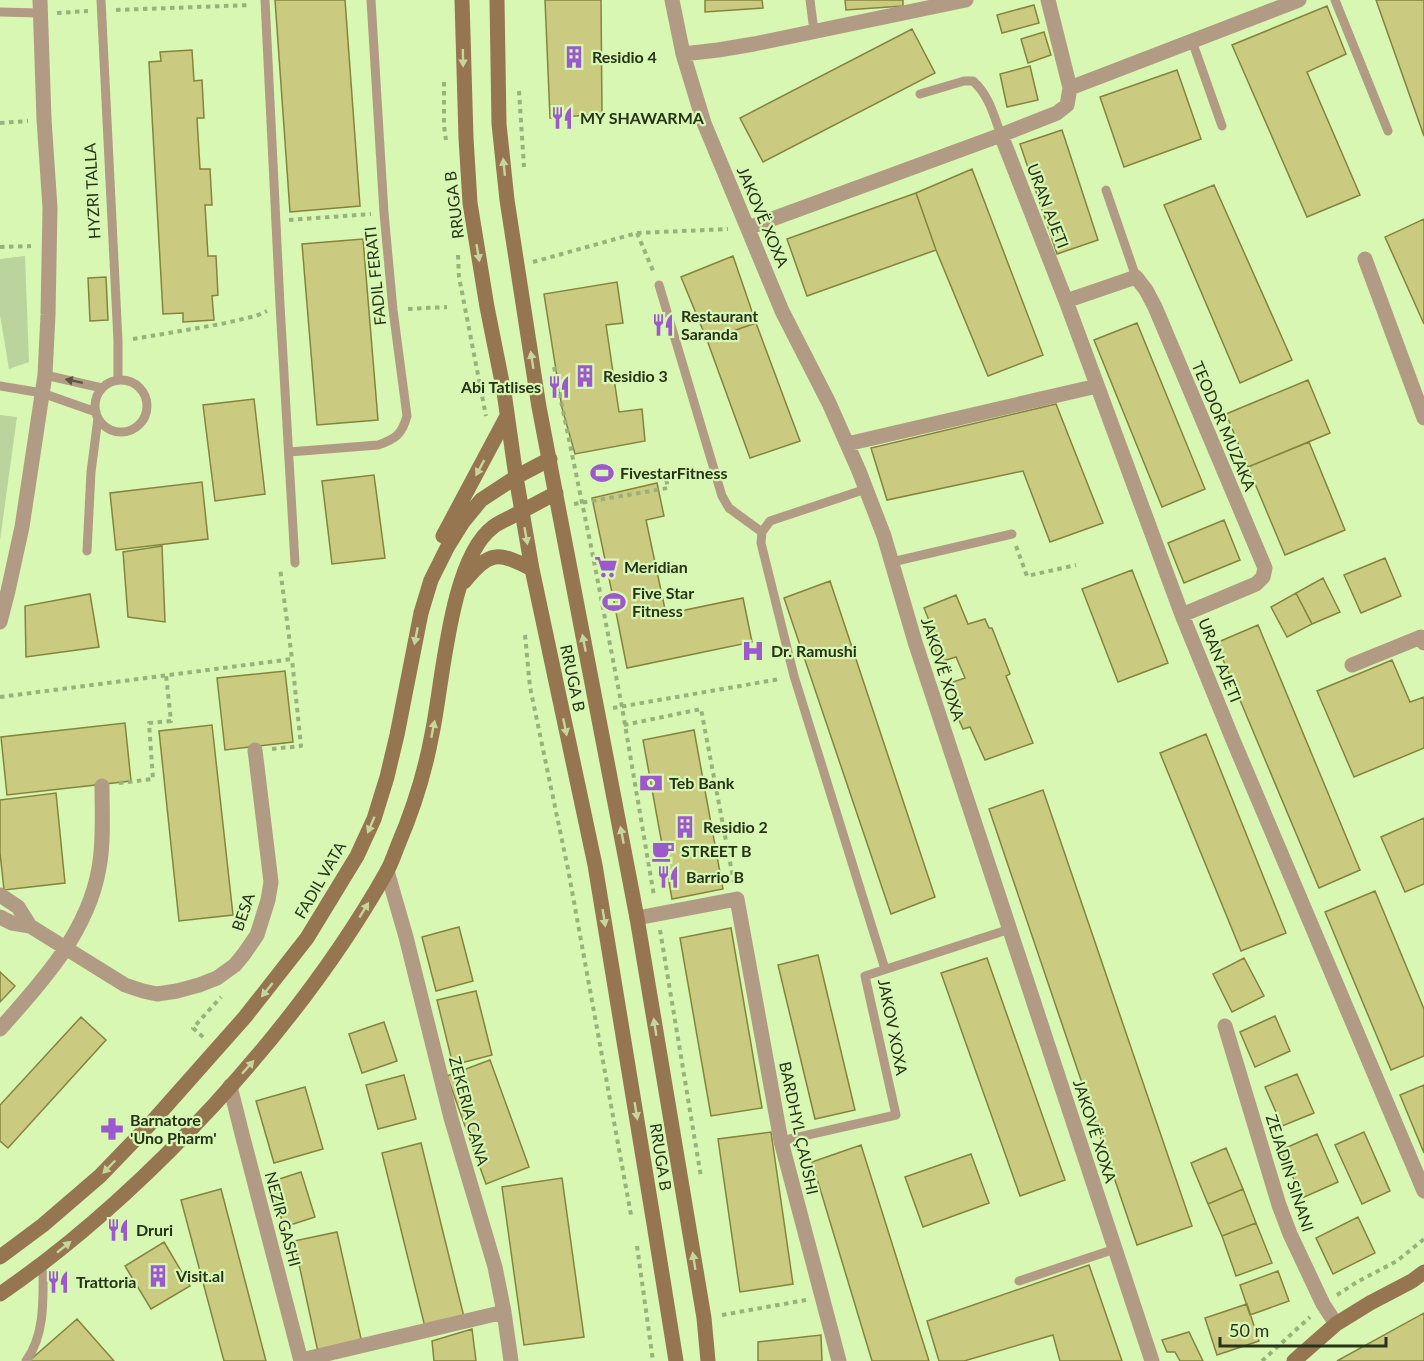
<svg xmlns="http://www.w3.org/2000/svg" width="1424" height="1361" viewBox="0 0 1424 1361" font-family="Lato,sans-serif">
<rect width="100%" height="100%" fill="#d7f7b3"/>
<path fill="#bbd49e" d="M25,256L29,362L9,369L0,315V259Z
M0,415L17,417L0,540Z"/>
<path fill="#caca80" stroke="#85843c" stroke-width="1.5" d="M275,0H345L360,206L290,212Z
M545,0H601L602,114L550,118Z
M705,0H762L763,8L705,12Z
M845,0H903V6L846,10Z
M1376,0H1424V136Z
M1034,5L1039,23L1002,33L997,15Z
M1327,6L1346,54L1307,72L1360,195L1307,217L1232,45Z
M912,29L935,73L763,162L740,118Z
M1044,32L1051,55L1028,63L1021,39Z
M192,50L194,81L202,80L204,118H197L200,169H210L212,205H205L208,256H216L218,295L212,296L214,320L183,322V313L163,314L149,62L161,61L160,52Z
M1030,66L1038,100L1007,107L1000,74Z
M1177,70L1201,139L1124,167L1100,97Z
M1062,130L1098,240L1057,254L1020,144Z
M972,169L1043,355L988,376L936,250L916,193Z
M1214,185L1292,360L1240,383L1164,205Z
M916,193L936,250L807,296L787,239Z
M1424,219V324L1385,237Z
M363,239L378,420L317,425L302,244Z
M733,256L756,323L707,340L681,277Z
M106,277L108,320L90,321L88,278Z
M617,282L623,323L606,325L619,412L642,409L645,441L575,454L562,408L544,294Z
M756,323L800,441L750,458L707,340Z
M1137,323L1205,489L1162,507L1094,340Z
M1308,380L1330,433L1248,467L1226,414Z
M254,399L265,494L215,501L203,405Z
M1056,404L1103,523L1050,542L1023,471L887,500L871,448Z
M1309,442L1345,530L1285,555L1248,467Z
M374,475L385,558L332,564L322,481Z
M202,482L208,539L116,550L110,493Z
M657,483L664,516L646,520L666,614L743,598L752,642L627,668L614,602L592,498Z
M1224,520L1240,560L1184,583L1168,543Z
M162,546L165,622L128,617L123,552Z
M1385,558L1401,596L1361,613L1344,575Z
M1132,570L1168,663L1118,682L1082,589Z
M1323,578L1340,612L1312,624L1296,593Z
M830,581L935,897L891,914L784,598Z
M1296,593L1312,624L1287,637L1271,607Z
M90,594L99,647L26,657L25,606Z
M956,595L968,624L985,619L989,628H992L1010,674L1006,676L1033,743L985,760L970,727L963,729L949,698L955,694L950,683L965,678L956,657L940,662L932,641L936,638L924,608Z
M1258,625L1360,870L1319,888L1216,643Z
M1392,660L1410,702L1424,697V748L1354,777L1317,691Z
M285,671L293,742L225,750L217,678Z
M125,723L131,781L7,795L1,737Z
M212,725L233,915L179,921L159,731Z
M694,730L723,889L672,899L643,740Z
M1206,734L1286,933L1241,951L1160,753Z
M1043,790L1192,1226L1137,1245L989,809Z
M56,793L65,883L4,890L0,853V800Z
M1424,818V884L1405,892L1381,837Z
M1375,891L1424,1009V1056L1391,1070L1325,912Z
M459,927L473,981L436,991L422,937Z
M731,928L762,1108L711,1116L680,938Z
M818,955L855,1110L815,1119L778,965Z
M987,958L1065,1180L1020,1196L941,973Z
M1244,958L1264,996L1232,1012L1213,974Z
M0,972L15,986L0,1002Z
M476,991L492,1055L453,1065L437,1000Z
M1275,1016L1290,1051L1255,1067L1240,1032Z
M81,1017L106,1040L8,1148L0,1141V1105Z
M384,1022L397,1061L362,1073L349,1034Z
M490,1060L529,1167L486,1184L447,1076Z
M1297,1074L1314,1113L1282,1126L1265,1087Z
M404,1075L416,1119L378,1129L366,1085Z
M1424,1085V1153L1400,1095Z
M305,1087L323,1149L274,1163L256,1101Z
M771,1132L793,1284L740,1292L718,1139Z
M1364,1132L1390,1191L1362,1204L1335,1145Z
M1317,1134L1338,1182L1302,1198L1281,1150Z
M421,1143L464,1317L425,1327L382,1153Z
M861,1145L929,1361H872L812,1162Z
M1226,1148L1243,1189L1208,1204L1191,1163Z
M971,1154L989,1203L923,1227L905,1177Z
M301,1172L315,1217L284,1227L270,1182Z
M562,1178L584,1337L524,1345L502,1187Z
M221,1189L266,1361H224L181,1200Z
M1243,1189L1256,1223L1222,1236L1208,1204Z
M1358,1217L1375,1253L1333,1274L1316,1238Z
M1256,1223L1272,1263L1236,1276L1222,1236Z
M337,1232L362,1343L318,1352L294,1241Z
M164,1242L190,1286L151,1309L125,1266Z
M1089,1265L1122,1361H1060L1053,1335L964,1361H939L927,1321Z
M1278,1271L1289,1301L1250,1315L1240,1285Z
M1247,1304L1259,1341L1217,1355L1205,1318Z
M1424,1313V1361H1337Z
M77,1319L114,1361H29Z
M472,1329L476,1361H434L432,1341Z
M1189,1332L1203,1361H1180L1175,1352H1167L1162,1340Z
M821,1335L822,1361H758V1342Z"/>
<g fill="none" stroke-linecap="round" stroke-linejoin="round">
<path stroke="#99b27c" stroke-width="4" stroke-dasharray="4.5 4.5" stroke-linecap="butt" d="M116,10L250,5
M57,13L88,11
M444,82V126L446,140
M519,91L524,167
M0,123L28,121
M289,220L371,214
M637,233L654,273
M0,247L31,246
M458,255L459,277L486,416
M533,262L637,233L728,229
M408,309L447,307
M133,339L221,324L256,316L267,311
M554,367L592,551L622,707L654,896
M574,504L668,488L666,479L701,474
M1016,546L1027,576L1076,565
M525,635L530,687L568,869L631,1215
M0,697L292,659L280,568
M613,708L780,679
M624,725L701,709L734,883
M272,749L301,746L292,659
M119,783L153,779L149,723L171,721L166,675
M660,930L701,1177
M203,1037L193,1028L221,997
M637,1246L653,1361
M1337,1295L1357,1282L1397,1261L1424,1239
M722,1315L806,1300
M1262,1361L1310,1317"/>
<path stroke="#b29b84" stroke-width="9" d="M101,0L118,341V380
M265,0L280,305L295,563
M810,0L814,31
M1335,0L1388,131
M0,12L39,13
M1192,41L1222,126
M920,94L964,81H973C989,95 994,116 1001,135
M1106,190L1136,277
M659,285L722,496L729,508L762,532
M45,375L102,388
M95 406a26 26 0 1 1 52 0a26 26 0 1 1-52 0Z
M0,386L42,393L96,412
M289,452L378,445C396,439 402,434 407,416L393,310L384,213L371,0
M866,489L770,521L762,532L761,543L794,676L885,969
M87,551L91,472L98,418
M892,562L1012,534
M781,1141L896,1115L865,976L1010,929
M1019,1281L1115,1249
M26,1361C46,1334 43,1295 43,1264"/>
<path stroke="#b29b84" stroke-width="15" d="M672,0L683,54L704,123L782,311L829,403L859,471L884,536L915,642L1152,1361
M683,54L718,50L754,44L966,0
M1070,88L1299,0
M1001,135L1066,301L1182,615L1233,740L1424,1191
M748,228L1001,135L1057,113L1067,105L1070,88L1048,0
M1365,259L1424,418
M1066,301L1136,277L1146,290L1155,307L1265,568L1263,577L1256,584L1182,615
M847,444L1097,386
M0,622L8,591L22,527L45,375L48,315L50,208L44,119L40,0
M1352,665L1421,637L1424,643
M387,871L406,937L451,1118L495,1267L504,1312L511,1361
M0,895L18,907L30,926
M0,917L12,923L30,926L125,985L143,991L157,994L177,991L199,985L217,978L235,965L244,954L257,935L268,900L271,882L255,750
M637,918L737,899L781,1141L839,1361
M1225,1026L1279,1205L1290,1234L1323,1304L1336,1324
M0,1029C42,982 88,932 99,868C104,841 102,813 102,786
M230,1086L242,1134L301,1361
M301,1360L504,1312"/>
<path stroke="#967551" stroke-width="15" d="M462,0L466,138L470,203L487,307L504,392L516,477L532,569L595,865L654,1224L676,1361
M497,0L499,124L507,200L539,407L637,918L704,1318L708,1361
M443,536L507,416
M464,582C490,551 497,551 532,569
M0,1257L43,1225L100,1176L152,1122L245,1017L307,938L357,856L374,819L387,777L397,735L421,613L431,580L448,546L463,522L481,500L516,477L550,459
M0,1294C79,1240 148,1176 213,1106C279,1034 338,958 386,873C391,865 394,855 398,845C413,810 425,772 432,734C443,682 450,559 493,527C498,523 505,520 511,517C526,509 541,501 556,493
M1294,1361L1336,1324L1370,1303L1412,1281L1424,1272"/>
</g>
<defs><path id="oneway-solid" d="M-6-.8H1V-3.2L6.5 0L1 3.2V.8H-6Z" transform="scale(1.5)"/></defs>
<g fill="#c7d69a">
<use href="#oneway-solid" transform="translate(463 58) rotate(89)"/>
<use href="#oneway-solid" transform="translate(504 167) rotate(-96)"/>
<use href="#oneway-solid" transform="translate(478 253) rotate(80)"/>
<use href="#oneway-solid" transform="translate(532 360) rotate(-99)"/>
<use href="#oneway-solid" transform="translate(480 468) rotate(118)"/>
<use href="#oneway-solid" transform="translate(526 536) rotate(80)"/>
<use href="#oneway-solid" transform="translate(416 636) rotate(101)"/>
<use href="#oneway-solid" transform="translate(584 643) rotate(-101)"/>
<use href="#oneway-solid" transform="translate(565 727) rotate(78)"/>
<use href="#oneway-solid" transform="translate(433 729) rotate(-79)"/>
<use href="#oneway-solid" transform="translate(371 825) rotate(113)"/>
<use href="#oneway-solid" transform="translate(622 835) rotate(-101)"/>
<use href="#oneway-solid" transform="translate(364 910) rotate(-59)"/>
<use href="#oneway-solid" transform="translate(604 918) rotate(81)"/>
<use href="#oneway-solid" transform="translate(267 990) rotate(129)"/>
<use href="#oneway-solid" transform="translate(655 1027) rotate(-99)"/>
<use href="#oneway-solid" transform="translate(248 1067) rotate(-48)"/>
<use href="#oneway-solid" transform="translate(636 1111) rotate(81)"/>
<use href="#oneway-solid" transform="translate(109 1167) rotate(134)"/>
<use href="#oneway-solid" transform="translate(64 1247) rotate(-39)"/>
<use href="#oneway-solid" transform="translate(694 1261) rotate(-99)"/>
</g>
<use fill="#58573e" href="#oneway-solid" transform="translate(74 381) rotate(-168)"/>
<defs>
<g id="building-bare" transform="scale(1.8)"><path d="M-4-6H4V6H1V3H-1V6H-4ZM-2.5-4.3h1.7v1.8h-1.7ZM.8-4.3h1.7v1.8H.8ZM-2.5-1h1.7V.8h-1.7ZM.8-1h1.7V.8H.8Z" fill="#9c59ce" stroke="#d7f7b3" stroke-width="2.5" paint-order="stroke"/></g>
<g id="restaurant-bare" transform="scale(1.8)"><path d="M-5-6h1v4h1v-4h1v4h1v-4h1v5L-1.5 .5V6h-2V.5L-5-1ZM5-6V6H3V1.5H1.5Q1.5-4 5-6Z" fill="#9c59ce" stroke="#d7f7b3" stroke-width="2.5" paint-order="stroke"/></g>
<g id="stadium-bare" transform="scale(1.8)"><path d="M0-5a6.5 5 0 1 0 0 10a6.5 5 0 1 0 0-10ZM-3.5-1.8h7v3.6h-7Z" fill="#9c59ce" stroke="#d7f7b3" stroke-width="2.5" paint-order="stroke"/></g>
<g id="supermarket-bare" transform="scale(1.8)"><path d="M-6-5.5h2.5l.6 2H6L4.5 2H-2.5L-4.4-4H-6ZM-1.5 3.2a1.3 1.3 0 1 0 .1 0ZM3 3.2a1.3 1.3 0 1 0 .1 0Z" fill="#9c59ce" stroke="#d7f7b3" stroke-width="2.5" paint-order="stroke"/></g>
<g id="hospital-bare" transform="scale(1.8)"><path d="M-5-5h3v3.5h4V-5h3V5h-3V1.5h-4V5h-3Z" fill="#9c59ce" stroke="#d7f7b3" stroke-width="2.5" paint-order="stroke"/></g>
<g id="bank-bare" transform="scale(1.8)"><path d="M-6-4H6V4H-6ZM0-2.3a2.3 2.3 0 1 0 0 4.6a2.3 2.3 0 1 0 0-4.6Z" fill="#9c59ce" stroke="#d7f7b3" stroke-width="2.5" paint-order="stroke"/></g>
<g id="cafe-bare" transform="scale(1.8)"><path d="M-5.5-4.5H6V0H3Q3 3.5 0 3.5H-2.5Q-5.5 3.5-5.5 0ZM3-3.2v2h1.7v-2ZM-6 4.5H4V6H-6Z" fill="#9c59ce" stroke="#d7f7b3" stroke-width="2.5" paint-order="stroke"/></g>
<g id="pharmacy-bare" transform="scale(1.8)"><path d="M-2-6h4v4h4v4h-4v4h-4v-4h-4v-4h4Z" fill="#9c59ce" stroke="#d7f7b3" stroke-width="2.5" paint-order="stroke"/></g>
</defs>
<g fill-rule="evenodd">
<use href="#building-bare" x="574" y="57"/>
<use href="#restaurant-bare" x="562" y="118"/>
<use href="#restaurant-bare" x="663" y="325"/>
<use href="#building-bare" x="585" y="376"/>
<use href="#restaurant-bare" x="559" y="387"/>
<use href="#stadium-bare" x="602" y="473"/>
<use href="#supermarket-bare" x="606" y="567"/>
<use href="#stadium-bare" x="614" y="602"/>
<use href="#hospital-bare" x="753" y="651"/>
<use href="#bank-bare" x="651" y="783"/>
<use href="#building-bare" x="685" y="827"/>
<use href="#cafe-bare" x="663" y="851"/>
<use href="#restaurant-bare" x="668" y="877"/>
<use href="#pharmacy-bare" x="112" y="1129"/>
<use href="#restaurant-bare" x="118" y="1230"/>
<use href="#building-bare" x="158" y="1276"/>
<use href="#restaurant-bare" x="58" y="1282"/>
</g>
<g text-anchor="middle" stroke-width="4.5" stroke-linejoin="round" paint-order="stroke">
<g font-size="16" font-weight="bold" fill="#273318" stroke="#d7f7b3" text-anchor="start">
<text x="592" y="63">Residio 4</text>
<text x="580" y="124">MY SHAWARMA</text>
<text x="681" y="322">Restaurant<tspan x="681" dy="18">Saranda</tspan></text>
<text x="603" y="382">Residio 3</text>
<text x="541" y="393" text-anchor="end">Abi Tatlises</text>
<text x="620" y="479">FivestarFitness</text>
<text x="624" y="573">Meridian</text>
<text x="632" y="599">Five Star<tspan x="632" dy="18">Fitness</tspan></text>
<text x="771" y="657">Dr. Ramushi</text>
<text x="669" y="789">Teb Bank</text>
<text x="703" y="833">Residio 2</text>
<text x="681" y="857">STREET B</text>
<text x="686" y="883">Barrio B</text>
<text x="130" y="1126">Barnatore<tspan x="130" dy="18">'Uno Pharm'</tspan></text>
<text x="136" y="1236">Druri</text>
<text x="176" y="1282">Visit.al</text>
<text x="76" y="1288">Trattoria</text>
</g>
<g font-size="16" fill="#273318" stroke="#d7f7b3">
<text transform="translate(92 191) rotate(-93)" y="6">HYZRI TALLA</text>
<text transform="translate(454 205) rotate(-97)" y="6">RRUGA B</text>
<text transform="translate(1048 206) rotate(69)" y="6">URAN AJETI</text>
<text transform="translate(763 217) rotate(67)" y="6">JAKOVË XOXA</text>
<text transform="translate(375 276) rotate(-96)" y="6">FADIL FERATI</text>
<text transform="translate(1224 426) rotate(67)" y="6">TEODOR MUZAKA</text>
<text transform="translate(1220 660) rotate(68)" y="6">URAN AJETI</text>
<text transform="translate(943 669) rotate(72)" y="6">JAKOVË XOXA</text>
<text transform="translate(573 678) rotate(78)" y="6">RRUGA B</text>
<text transform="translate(320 880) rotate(-60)" y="6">FADIL VATA</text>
<text transform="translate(243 912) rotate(-71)" y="6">BESA</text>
<text transform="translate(893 1027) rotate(79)" y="6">JAKOV XOXA</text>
<text transform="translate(469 1111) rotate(75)" y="6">ZEKERIA CANA</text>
<text transform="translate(799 1128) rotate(78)" y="6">BARDHYL ÇAUSHI</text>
<text transform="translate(1095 1131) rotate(72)" y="6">JAKOVË XOXA</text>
<text transform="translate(661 1157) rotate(81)" y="6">RRUGA B</text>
<text transform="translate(1290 1173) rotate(72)" y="6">ZEJADIN SINANI</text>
<text transform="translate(283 1219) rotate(75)" y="6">NEZIR GASHI</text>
</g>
</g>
<path d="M1220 1337v9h166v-9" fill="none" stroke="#273318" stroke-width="3"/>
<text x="1229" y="1337" font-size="18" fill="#273318" stroke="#d7f7b3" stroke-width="4.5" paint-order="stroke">50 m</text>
</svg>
